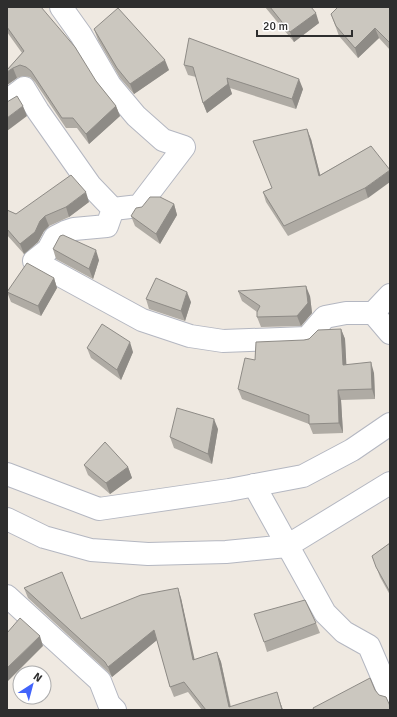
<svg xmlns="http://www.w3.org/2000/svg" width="397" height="717" viewBox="0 0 397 717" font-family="Signika,sans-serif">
<rect width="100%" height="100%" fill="#efe9e1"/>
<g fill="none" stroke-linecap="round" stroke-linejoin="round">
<g stroke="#b4b7c1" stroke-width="24">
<path id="pedestrian" d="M61,7L81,35L110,85L136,116L163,140L184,147L139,206L113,209L107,226L74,229L65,232L55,237L48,250L34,261L142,320L190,336L223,341L307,338L325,317L346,313H373L390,295
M7,101L24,88L38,111L90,185L113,209
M373,313L390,333
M7,474L99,509L229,490L303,476L352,450L390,424
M7,596L100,681L109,704L115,710"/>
</g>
<g stroke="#b4b7c1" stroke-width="24">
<path id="minor" d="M254,485L325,613L344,632L369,646L390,695
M7,519L44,537L91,550L148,554L226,552L287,546L390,483"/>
</g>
<use href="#pedestrian" stroke="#fff" stroke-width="22"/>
<use href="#minor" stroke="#fff" stroke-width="22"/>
</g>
<path fill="#afaba4" d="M7,7L96,81L116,106L120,116L89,144L77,128H66L35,82L30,77L23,76L17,78L7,85V70L22,53L7,32Z
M265,7H311L319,23L294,42Z
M390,7V50L379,38L358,58L339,36L331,14Z
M94,29L169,70L134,94L120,78L98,40Z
M184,65L303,89L296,109L230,88L232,94L207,113L203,103L196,77L188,75Z
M311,139L320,175L371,146L368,198L288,236L266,202L263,192L272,188Z
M89,202L69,217L49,226L44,231L38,242L24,254L7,235V210L16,214Z
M174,204L177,215L160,244L135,226L131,216Z
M53,249L99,260L93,279L56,259Z
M54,278L57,288L41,316L11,302L7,292Z
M238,291L310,296L312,313L301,326L261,327L257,317V312L242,301Z
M146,299L191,302L185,321L149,309Z
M341,329L345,339L346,364L374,373L375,399L341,400L343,433L313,434L309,424L242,399L238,389L304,340Z
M87,348L133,352L121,380L91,358Z
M218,429L212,464L174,448L170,437Z
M84,465L128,467L132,478L110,494L88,475Z
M390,543V595L380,577L372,556Z
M24,588L81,619L181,598L194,660L217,652L221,662L231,707L280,702L283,710H202L188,692L174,697L170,687L157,640L112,677L108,672L28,598Z
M316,623L320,633L267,652L264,642Z"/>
<path fill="#8e8b86" d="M316,13L319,23L294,42L290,32Z
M375,28L379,38L358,58L355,48Z
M165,60L169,70L134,94L130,84Z
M13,68L17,78L7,85V72Z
M227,78L232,94L207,113L203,103Z
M299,79L303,89L296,109L292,99Z
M23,106L27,116L7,131V118Z
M116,106L120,116L89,144L86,134Z
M307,129L311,139L323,186L319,176Z
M390,170V182L368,198L365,188Z
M86,192L89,202L69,217L66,207Z
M174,204L177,215L160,244L156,234Z
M45,216L49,226L44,231L38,242L24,254L20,244Z
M96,250L99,260L93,279L89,269Z
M54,278L57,288L41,316L38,306Z
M306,286L310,296L312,313L301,326L297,316Z
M187,292L191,302L185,321L181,311Z
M341,329L345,339L347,375L343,365Z
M130,342L133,352L121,380L117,370Z
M371,362L374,373L375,399L372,389Z
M338,390L341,400L343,433L339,423Z
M214,419L218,429L212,464L208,454Z
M128,467L132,478L110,494L106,483Z
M178,588L181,598L197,670L193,660Z
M154,630L157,640L112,677L108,667Z
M40,636L43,646L7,682V668Z
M217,652L221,662L231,710L229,707Z
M277,692L280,702L283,710H282Z"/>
<path fill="#cbc7bf" stroke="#8e8b86" d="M7,7H41L75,47L96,81L116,106L86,134L73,118H62L31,71L26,67L20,65L13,68L7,72V70L24,51L7,27Z
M270,7H311L316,13L290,32Z
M338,7H390V43L375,28L355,48L336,26L331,14Z
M118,8L165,60L130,84L117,68L94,29Z
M189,38L299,79L292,99L227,78L228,84L203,103L193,67L184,65Z
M17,96L23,106L7,118V102Z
M307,129L319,176L371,146L390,170L365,188L284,226L263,192L272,188L253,141Z
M71,175L86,192L66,207L45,216L40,221L35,232L20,244L7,229V210L16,214Z
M150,197H160L174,204L156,234L131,216L136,208L142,207Z
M63,235L96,250L89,269L53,249L60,236Z
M27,263L54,278L38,306L7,292Z
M156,278L187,292L181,311L146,299Z
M306,286L308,303L297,316L257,317V312L260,306L238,291Z
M102,324L130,342L117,370L87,348Z
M341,329L343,365L371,362L372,389L338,390L339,423L309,424V415L238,389L245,358L255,360L256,342L304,340L309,339L318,330Z
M177,408L214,419L208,454L170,437Z
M105,442L128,467L106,483L84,465Z
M390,543V592L376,567L372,556Z
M62,572L81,619L141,595L178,588L193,660L217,652L229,707L277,692L282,710H206L184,682L170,687L154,630L108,667L105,662L24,588Z
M305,600L316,623L264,642L254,614Z
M20,618L40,636L7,668V633Z
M370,678L375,690L379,695L386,697L390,706V710H314L313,708Z"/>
<rect width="397" height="717" fill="none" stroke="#2e2e2e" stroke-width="16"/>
<g transform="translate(32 685) rotate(36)"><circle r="19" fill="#ffffff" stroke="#ababab"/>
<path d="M0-3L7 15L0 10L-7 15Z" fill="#4264fb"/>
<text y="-6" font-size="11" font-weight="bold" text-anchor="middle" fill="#2e2e2e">N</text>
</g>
<path d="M257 30v6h95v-6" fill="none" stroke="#2e2e2e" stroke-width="2"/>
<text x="263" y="30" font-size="12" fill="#2e2e2e" stroke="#ffffff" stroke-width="3" paint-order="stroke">20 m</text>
</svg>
